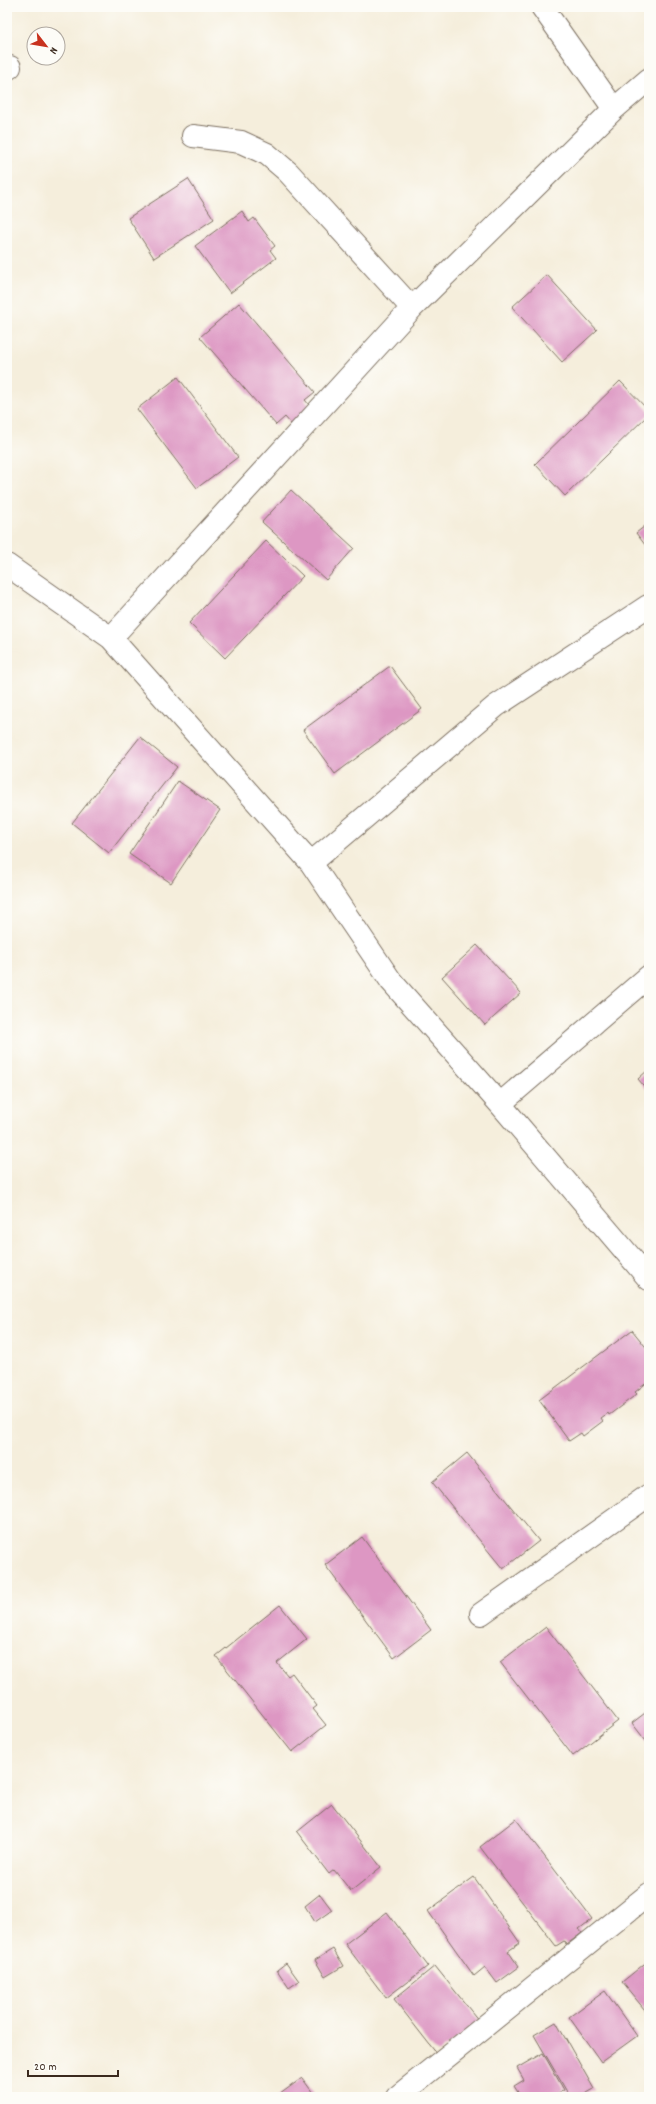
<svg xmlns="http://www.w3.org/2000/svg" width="656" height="2104" viewBox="0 0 656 2104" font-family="Dekko,sans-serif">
<rect width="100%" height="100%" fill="#fdfcf7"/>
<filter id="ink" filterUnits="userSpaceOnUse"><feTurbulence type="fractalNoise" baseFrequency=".025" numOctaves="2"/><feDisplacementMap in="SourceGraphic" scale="8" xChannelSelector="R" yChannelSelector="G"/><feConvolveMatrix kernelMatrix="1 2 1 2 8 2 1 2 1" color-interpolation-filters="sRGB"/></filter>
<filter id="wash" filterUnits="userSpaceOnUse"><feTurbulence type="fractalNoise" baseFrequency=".012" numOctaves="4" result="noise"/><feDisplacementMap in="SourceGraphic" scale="16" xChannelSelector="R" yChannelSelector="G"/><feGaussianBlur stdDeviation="0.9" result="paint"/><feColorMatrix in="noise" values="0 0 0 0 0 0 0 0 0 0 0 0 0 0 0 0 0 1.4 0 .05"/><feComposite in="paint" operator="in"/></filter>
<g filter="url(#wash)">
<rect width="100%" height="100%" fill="#f5eedc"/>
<g id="blocks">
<path fill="#dd97c3" d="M188,179L214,219L154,258L128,218Z
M242,211L249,222L254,218L275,246L270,250L276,258L230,293L195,246Z
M547,275L597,330L562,362L512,307Z
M239,303L315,392L305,400L311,407L291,424L285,417L276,425L200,337Z
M178,377L238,457L197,488L137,409Z
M620,381L649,411V414L565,496L535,464Z
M291,490L354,548L326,580L262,522Z
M649,523V550L636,533Z
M266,541L303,576L225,658L189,623Z
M390,666L422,709L335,774L303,730Z
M140,737L177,767L109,853L72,823Z
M178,781L220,810L171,883L129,854Z
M477,945L521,993L485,1025L442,977Z
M649,1069V1092L638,1079Z
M632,1330L649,1351V1381L635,1392L637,1394L609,1415L608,1413L601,1418L603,1421L583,1436L581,1433L569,1441L539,1400Z
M467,1453L539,1541L503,1569L432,1482Z
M362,1537L431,1630L394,1658L325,1565Z
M280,1605L307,1639L277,1663L288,1676L292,1673L317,1706L313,1709L326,1725L292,1752L216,1656Z
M546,1627L618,1721L573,1756L500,1662Z
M649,1710V1745L632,1723Z
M332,1804L381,1867L351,1891L334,1870L329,1874L297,1832Z
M516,1819L592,1919L579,1929L582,1933L566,1945L564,1941L556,1946L480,1847Z
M474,1877L520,1943L508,1951L519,1967L497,1983L485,1967L474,1976L428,1911Z
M320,1894L332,1910L315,1922L305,1906Z
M387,1912L428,1966L386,1998L345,1944Z
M333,1949L343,1966L325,1977L315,1960Z
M649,1960V2015L622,1982Z
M286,1963L299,1981L289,1988L277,1970Z
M435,1966L479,2021L437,2054L394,1999Z
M605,1991L637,2036L601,2062L569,2017Z
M556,2022L594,2089L580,2097H570L534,2035Z
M543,2053L564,2090L552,2097H521L514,2086L524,2080L517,2068Z
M302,2078L316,2097H276Z"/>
</g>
</g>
<g filter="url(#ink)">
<use href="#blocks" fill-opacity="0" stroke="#7c6f60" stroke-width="1"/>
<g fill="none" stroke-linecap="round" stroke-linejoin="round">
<g stroke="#7c6f60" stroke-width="24">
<path id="minor" d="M542,7L614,109
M7,69L10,67
M193,136L241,142L267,154L288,172L412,308
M7,565L111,638L311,863L391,981L500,1104L649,1279
M111,638L412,308L614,109L649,79
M311,863L496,706L648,606
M500,1104L649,976
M481,1614L649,1495
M397,2097L649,1894"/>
</g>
<use href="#minor" stroke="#fff" stroke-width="22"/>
</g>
</g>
<rect width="656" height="2104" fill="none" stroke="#fdfcf7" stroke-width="24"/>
<g transform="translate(46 46) rotate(121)"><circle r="19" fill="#fdfcf7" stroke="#afa8a0"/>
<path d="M0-3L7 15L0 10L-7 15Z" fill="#c8321e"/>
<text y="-6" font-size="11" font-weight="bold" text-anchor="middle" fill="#3b2a1e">N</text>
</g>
<path d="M28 2070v6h90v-6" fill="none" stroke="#3b2a1e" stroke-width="2"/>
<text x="34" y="2070" font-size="12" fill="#3b2a1e" stroke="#fdfcf7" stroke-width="3" paint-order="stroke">20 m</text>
</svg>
